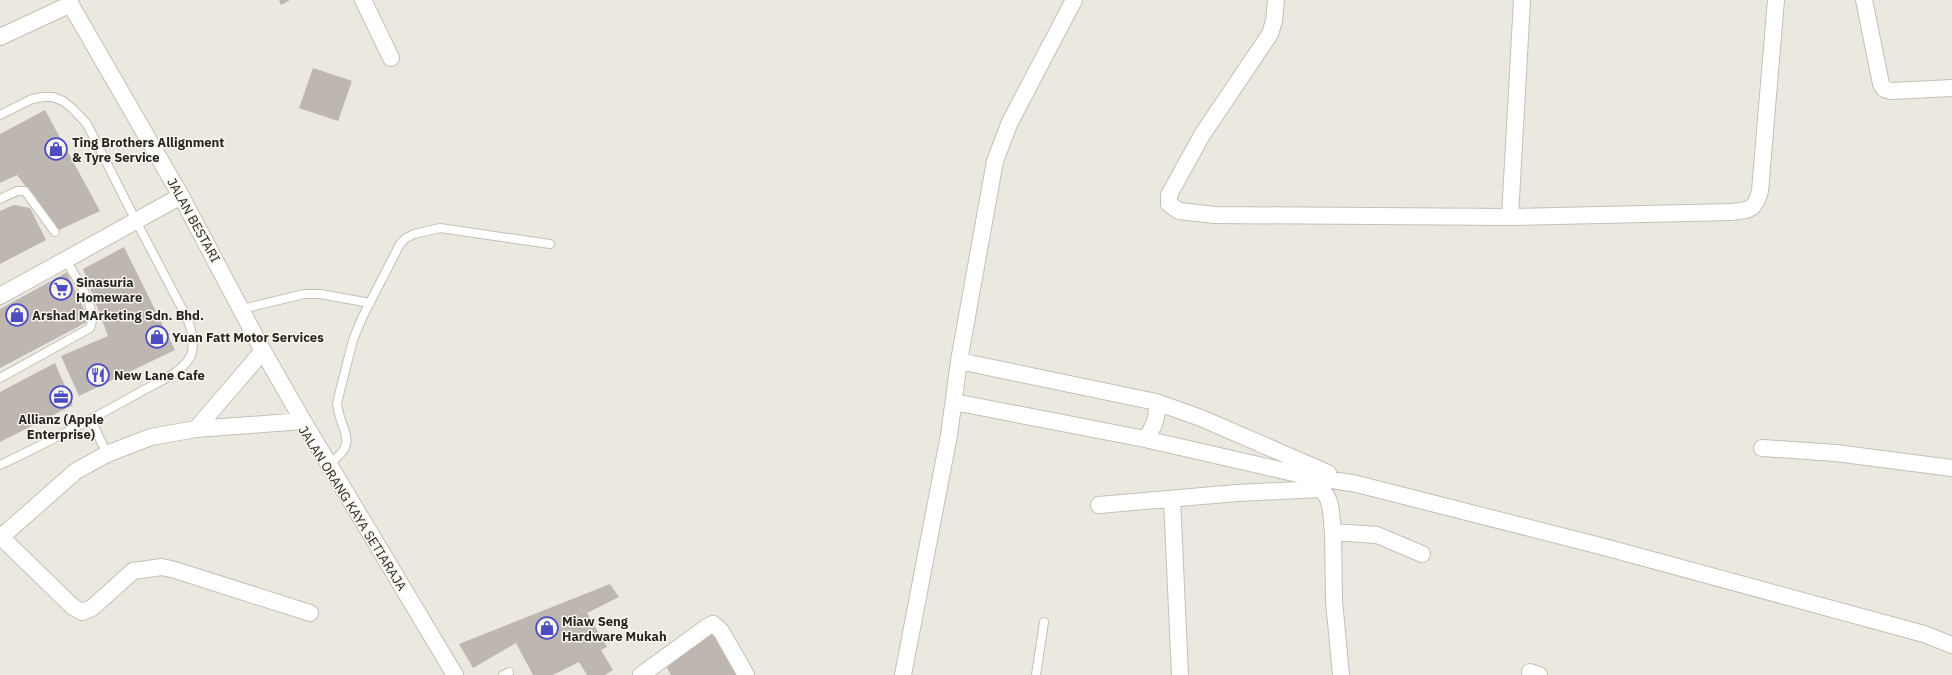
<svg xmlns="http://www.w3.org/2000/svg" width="1952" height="675" viewBox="0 0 1952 675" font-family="'IBM Plex Sans',sans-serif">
<rect width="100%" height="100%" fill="#ebe8df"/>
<path fill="#beb6b1" d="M279,0H290L281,5Z
M313,68L352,81L338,121L299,108Z
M45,110L100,211L59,230L17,175L0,183V134Z
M14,205L30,208L46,240L0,264V211Z
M124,247L175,350L79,396L61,356L108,336L83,269Z
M67,272L89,321L0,368V309Z
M55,363L73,405L0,442V392Z
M610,584L619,597L587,613L607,647L601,650L613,670L605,675H587L579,662L553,675H533L516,643L473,668L459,644Z
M715,626L742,675H671L663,661Z"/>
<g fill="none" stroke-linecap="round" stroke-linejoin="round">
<g stroke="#c3c0b8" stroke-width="10">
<path id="lane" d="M0,115L32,99L43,97H53L63,101L73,109L87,124L136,221L187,318C192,330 196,348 189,359C179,374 158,382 144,390C96,417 49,442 0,465
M0,199L17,191H25L55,232
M242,309L304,294H320L370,303
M0,378L90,328C99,310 75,276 66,260
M91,420L107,454
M328,464C362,443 339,430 337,403L353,340L362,318L400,244L406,238L414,234L440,228L550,244
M503,675L509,672
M1036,675L1044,622"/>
</g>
<g stroke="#c3c0b8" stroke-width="18">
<path id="street" d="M68,0L181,196L263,351L303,421L455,675
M363,0L391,58
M1276,0L1274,21L1270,34L1202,135L1169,195V204L1179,211L1215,215L1510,217L1731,212C1750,210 1755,210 1760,191L1776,0
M1864,0L1881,84L1884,89L1891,91L1952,88
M0,37L71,4
M1510,217L1522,0
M0,296L181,196
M959,361L1156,402L1201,418L1328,473
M954,402L1145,439L1302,475L1357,484L1608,548L1924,634L1952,645
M196,429L263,351
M1145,439C1154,428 1159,416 1156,402
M1762,448L1836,453L1952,468
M1172,499L1180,675
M1099,505L1237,493L1320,489C1333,497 1331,519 1333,532
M1,537L73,607L82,612L92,608L133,571L162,567L175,570L310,613
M0,538L76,471L107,454L130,445L151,437L196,429L303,421
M1530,672L1539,675
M641,675L707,627L713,624L721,631L746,675
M903,675L949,435L959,361L995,161L1010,122L1074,0
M1341,675L1334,601L1333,532L1377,535L1422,554"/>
</g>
<use href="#lane" stroke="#fff" stroke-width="8"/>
<use href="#street" stroke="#fff" stroke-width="16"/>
</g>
<defs>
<g id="shop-ring" transform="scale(1.15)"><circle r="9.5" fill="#f8f5ed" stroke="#4d4dc3" stroke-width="1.5"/><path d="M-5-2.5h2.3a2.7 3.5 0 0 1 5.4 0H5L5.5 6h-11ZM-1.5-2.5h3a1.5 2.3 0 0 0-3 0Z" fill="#4d4dc3"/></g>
<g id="supermarket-ring" transform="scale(1.15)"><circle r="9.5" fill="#f8f5ed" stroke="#4d4dc3" stroke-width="1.5"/><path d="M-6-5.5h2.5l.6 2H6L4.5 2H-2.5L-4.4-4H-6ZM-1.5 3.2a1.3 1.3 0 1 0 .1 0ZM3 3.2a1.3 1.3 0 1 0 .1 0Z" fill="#4d4dc3"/></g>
<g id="restaurant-ring" transform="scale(1.15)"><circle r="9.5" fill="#f8f5ed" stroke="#4d4dc3" stroke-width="1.5"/><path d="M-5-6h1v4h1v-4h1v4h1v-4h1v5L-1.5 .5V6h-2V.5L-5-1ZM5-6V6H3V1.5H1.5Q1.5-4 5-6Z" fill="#4d4dc3"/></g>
<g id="office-ring" transform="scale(1.15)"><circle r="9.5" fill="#f8f5ed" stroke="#4d4dc3" stroke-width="1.5"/><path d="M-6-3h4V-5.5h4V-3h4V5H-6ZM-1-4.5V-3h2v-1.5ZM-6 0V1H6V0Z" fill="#4d4dc3"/></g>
</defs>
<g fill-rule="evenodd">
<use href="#shop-ring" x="56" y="149"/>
<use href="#supermarket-ring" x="61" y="289"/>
<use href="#shop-ring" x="17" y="315"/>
<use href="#shop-ring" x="157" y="337"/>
<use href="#restaurant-ring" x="98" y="375"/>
<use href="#office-ring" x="61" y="397"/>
<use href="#shop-ring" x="547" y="628"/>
</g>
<g text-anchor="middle" stroke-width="3" stroke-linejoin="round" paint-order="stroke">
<g font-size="13" font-weight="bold" fill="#262522" stroke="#f8f5ed" text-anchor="start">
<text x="72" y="147">Ting Brothers Allignment<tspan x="72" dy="15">&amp; Tyre Service</tspan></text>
<text x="76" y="287">Sinasuria<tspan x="76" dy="15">Homeware</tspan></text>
<text x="32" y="320">Arshad MArketing Sdn. Bhd.</text>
<text x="172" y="342">Yuan Fatt Motor Services</text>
<text x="114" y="380">New Lane Cafe</text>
<text x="61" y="424" text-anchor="middle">Allianz (Apple<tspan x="61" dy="15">Enterprise)</tspan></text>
<text x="562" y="626">Miaw Seng<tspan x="562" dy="15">Hardware Mukah</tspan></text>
</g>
<g font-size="13" fill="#262522" stroke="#f8f5ed">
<text transform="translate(194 220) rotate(61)" y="5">JALAN BESTARI</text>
<text transform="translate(353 508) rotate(58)" y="5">JALAN ORANG KAYA SETIARAJA</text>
</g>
</g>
</svg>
